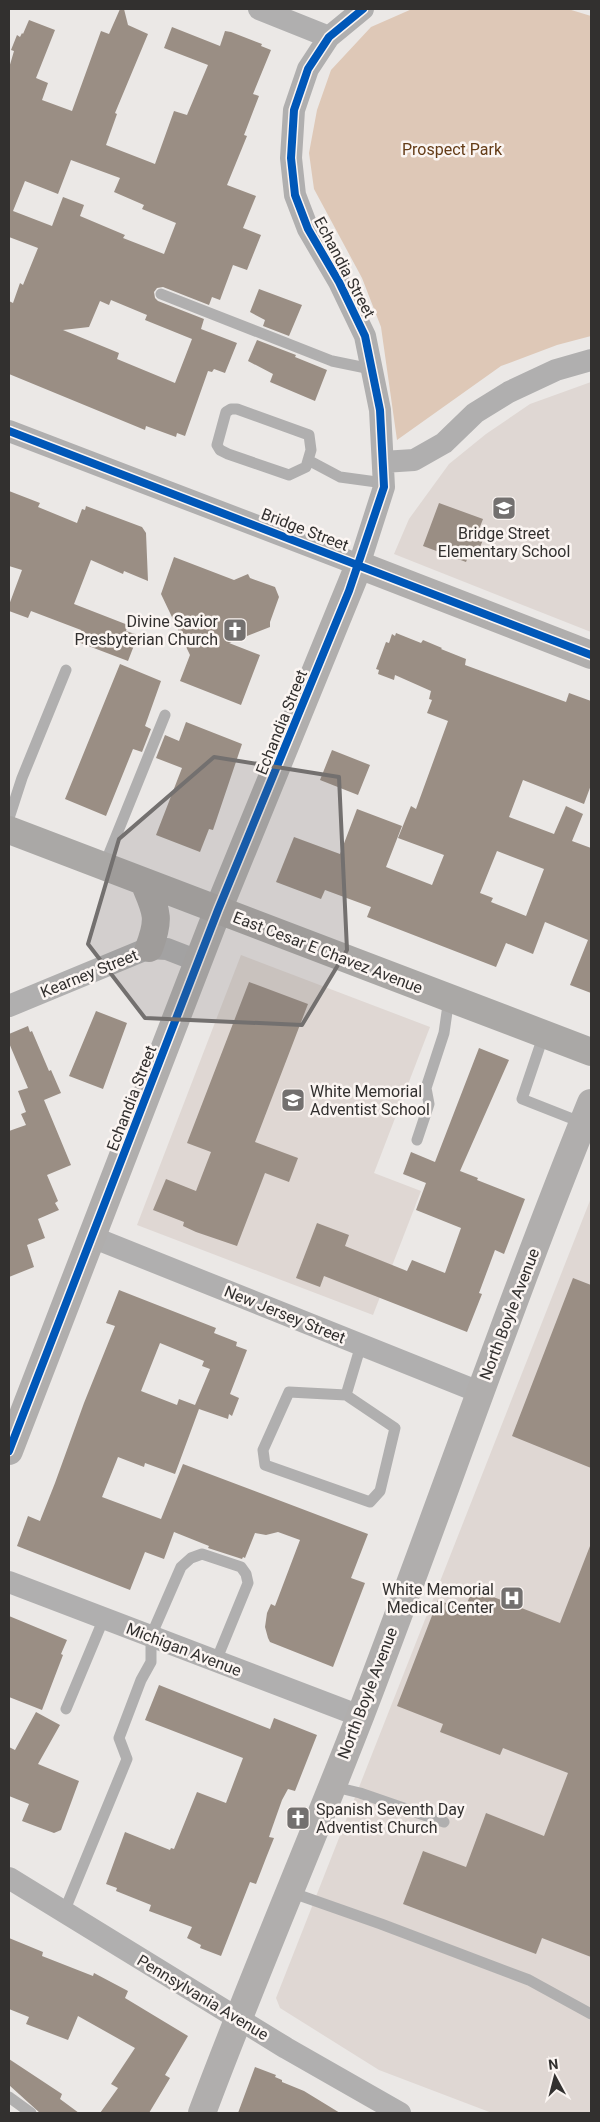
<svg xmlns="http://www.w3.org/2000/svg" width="600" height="2122" viewBox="0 0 600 2122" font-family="Roboto,sans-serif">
<rect width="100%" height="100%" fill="#ebe8e6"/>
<path fill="#dfd7d3" d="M591,382V632L394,554L409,519L449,464L486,434L530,404Z
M241,955L430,1027L374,1173L421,1191L373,1315L137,1225Z
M591,1198V2113H492L379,2070L280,2008L276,1998Z"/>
<path fill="#dec8b7" d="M412,9H568L591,16V336L557,345L501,366L397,440L381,327L362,278L314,189L309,153L317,110L331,70L371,27Z"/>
<path fill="#9a8e84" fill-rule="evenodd" d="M120,9H124L128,25L148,34L115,113L117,114L106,145L155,164L174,111L187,115L208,65L164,48L172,27L220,46L225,31L231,32L262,44L261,46L271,50L253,94L259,96L244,135L247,136L227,185L256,196L243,228L261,235L247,270L233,265L220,300L212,297L209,305L163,287L157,288L154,292L155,298L158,301L204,319L201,329L237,343L225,373L214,369L212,372L208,371L185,436L177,433L176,437L146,426L145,430L9,374V301L13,303L20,283L23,285L38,248L9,237V68L14,51L11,50L17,35L20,37L22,33L23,34L29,20L55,30L36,78L48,83L42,100L72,111L101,31L109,34ZM71,160L120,178L114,192L144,205L142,209L176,223L164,254L123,238L125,235L80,216L84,205L63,197L52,226L13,211L25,181L58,194ZM111,300L147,315L145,320L192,339L175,383L117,359L119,353L63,330L89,327L100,301L109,305Z
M259,289L302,305L289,336L263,326L265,320L250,312Z
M257,340L296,355L295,357L327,370L315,401L270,382L273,374L248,361Z
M9,491L40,503L38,507L77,523L82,509L85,510L86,506L142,527L146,533L148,581L124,571L123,574L91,560L74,604L128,625L126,631L138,635L128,661L78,642L81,630L31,611L28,618L9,611V605L22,570L9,566Z
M439,503L483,519L478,532L485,535L478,552L471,549L466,562L423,546Z
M174,557L234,580L248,574L250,578L275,587L279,597L270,622V627L229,643L260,655L241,705L180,681L190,655L161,594Z
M396,633L421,643L423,640L442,648L441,649L466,659L465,665L566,702L569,693L591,701V785L584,804L523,780L509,817L554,834L566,806L583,814L572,841L591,848V993L570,985L588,940L545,922L533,954L506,943L496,967L367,917L371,907L325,890L321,899L276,882L294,837L340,854L357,809L402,826L386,867L432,885L444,855L398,838L411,806L416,809L448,721L427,713L432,700L429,699L431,691L395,675L394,680L378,674L379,670L376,669L386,642L389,643L392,634L395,636ZM497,851L544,869L526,916L491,902L493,898L480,893Z
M120,664L161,681L145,726L151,729L142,752L133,749L106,816L65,799Z
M186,722L242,744L213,830L209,829L200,852L156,835L182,768L156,758L165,735L179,741Z
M332,750L370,765L358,795L320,780Z
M249,982L308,1004L255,1142L298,1158L289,1182L265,1173L237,1246L196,1232L183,1226L184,1222L153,1210L166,1179L196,1191L211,1152L187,1143Z
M96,1011L127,1023L103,1089L69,1076Z
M28,1026L30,1032L32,1031L49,1071L51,1070L61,1093L44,1100L71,1165L47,1175L58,1201L55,1203L59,1210L38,1219L45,1238L27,1245L34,1267L9,1277V1131L26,1125L21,1114L26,1112L18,1091L28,1088L9,1043V1034Z
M479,1048L509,1060L460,1171L478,1178L477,1180L525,1199L504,1254L495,1250L479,1293L482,1294L467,1332L324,1276L320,1287L296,1278L317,1223L349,1235L345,1246L407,1271L412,1260L445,1273L461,1228L416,1210L426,1183L403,1174L411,1152L435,1162Z
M573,1278L591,1285V1468L512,1436Z
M119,1290L216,1328L214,1333L237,1342L236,1346L247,1350L230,1394L239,1398L232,1416L229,1414L228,1419L199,1409L175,1474L145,1463L144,1467L118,1457L102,1497L161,1519L183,1464L368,1534L351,1578L365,1583L333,1667L270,1642L268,1638L265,1627L267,1613L271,1604L275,1606L300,1540L278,1532L266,1535L255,1533L245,1558L243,1557L242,1559L208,1548L209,1546L174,1532L164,1559L145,1552L130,1590L17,1546L28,1516L40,1521L55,1483L84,1403L115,1326L106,1323ZM160,1343L204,1361L202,1366L210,1369L195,1405L179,1399L177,1405L141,1391Z
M590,1546L591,1957L542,1938L536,1954L403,1904L423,1851L466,1867L486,1813L544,1836L568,1773L503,1748L500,1755L440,1732L443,1724L397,1706L438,1600L464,1610L473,1589L560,1623Z
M9,1616L67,1640L61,1654L63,1655L42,1710L9,1697Z
M159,1685L270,1729L274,1718L317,1735L295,1791L288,1789L282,1800L271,1831L269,1837L274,1838L266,1858L256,1884L250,1882L221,1956L200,1948L201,1945L187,1938L192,1927L149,1911L151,1905L116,1891L117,1888L106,1884L125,1832L170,1850L171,1848L174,1849L197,1792L226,1803L243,1758L145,1720Z
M36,1712L60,1725L38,1764L79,1781L61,1830L54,1833L22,1821L29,1804L9,1796V1747L15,1750Z
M9,1938L43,1952L42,1956L93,1976L94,1973L128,1991L125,1998L188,2036L165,2075L170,2078L149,2113H100L118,2088L111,2084L135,2048L78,2016L68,2040L26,2024L29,2017L9,2009Z
M9,2059L62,2094L60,2099L79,2113H40L9,2085Z
M255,2067L276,2075L275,2077L282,2080V2082L304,2091L340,2113H238Z"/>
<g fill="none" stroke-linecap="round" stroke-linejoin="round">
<path stroke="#b0afaf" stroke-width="11" d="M161,294L332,361L371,369
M231,409H237L309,435L311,450L306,467L289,475L228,454L220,450L217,445L226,412Z
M308,460L340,477L384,483
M9,818L22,778L66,670
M104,866L165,715
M544,1034L522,1099L583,1123
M417,1140L429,1104L426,1088L444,1033L449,998
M346,1395L395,1428L380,1491L370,1502L265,1465L263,1450L289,1392L346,1395L361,1345
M66,1709L104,1618
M331,1786L360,1793L444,1822
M290,1892L381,1924L529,1980L591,2014
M64,1912L127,1759L119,1738L141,1680L151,1662V1636L181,1567L191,1558L202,1554L241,1567L246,1574L248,1583L216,1661
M9,2097L31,2113"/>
<path stroke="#b0afaf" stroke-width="22" d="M259,9L329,37
M9,431L359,565L384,487L380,410L365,336L339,282L308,229L295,195L291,158L294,110L308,69L329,37L363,9
M383,462L414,460L444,443L475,413L509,392L556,370L591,360
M9,1006L149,948L167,949L198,961
M92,1237L479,1392
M9,1582L360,1716
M9,1878L286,2048L400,2113"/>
<path stroke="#b0aead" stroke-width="28" d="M9,1451L218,910L359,565L591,655
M202,2113C252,1979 309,1848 361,1714C439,1511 509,1305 591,1103"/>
<path stroke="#aaa8a6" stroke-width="28" d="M9,830L591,1052
M144,882C156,911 161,917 149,948"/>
<g stroke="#fbf5f2" stroke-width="11">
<path id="cycleway" d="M9,431L591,655
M9,1451L218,910L349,591L384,487L380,410L365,336L339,282L308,229L295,195L291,158L294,110L308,69L329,37L363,9"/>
</g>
<use href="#cycleway" stroke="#0057b8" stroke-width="8"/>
</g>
<path fill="#73706f" fill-opacity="0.2" stroke="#73706f" stroke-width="4" stroke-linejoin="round" d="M214,757L339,777L347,950L302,1025L145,1018L88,944L119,839Z"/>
<defs>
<g id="school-square" transform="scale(1.25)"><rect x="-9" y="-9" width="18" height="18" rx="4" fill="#73706f" stroke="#fbf5f2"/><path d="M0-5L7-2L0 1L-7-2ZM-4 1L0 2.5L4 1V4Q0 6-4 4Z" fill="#fff"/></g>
<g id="church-square" transform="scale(1.25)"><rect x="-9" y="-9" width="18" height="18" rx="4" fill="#73706f" stroke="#fbf5f2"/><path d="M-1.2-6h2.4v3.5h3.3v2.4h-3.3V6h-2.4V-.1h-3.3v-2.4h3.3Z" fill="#fff"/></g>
<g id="hospital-square" transform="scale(1.25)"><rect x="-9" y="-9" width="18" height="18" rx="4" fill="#73706f" stroke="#fbf5f2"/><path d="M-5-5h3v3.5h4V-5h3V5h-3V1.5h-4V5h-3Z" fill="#fff"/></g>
</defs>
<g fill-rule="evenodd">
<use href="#school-square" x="504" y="508"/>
<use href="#church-square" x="235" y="630"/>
<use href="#school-square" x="293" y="1100"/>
<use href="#hospital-square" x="512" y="1598"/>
<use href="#church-square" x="298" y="1818"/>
</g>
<g text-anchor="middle" stroke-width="5" stroke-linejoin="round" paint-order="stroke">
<g font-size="16" fill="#643c17" stroke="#fbf5f2">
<text x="452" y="155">Prospect Park</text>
</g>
<g font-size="16" fill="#32302f" stroke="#fbf5f2">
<text transform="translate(345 267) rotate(62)" y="6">Echandia Street</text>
<text transform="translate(305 529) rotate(21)" y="6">Bridge Street</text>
<text transform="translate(281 722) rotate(-68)" y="6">Echandia Street</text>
<text transform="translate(328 952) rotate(21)" y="6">East Cesar E Chavez Avenue</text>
<text transform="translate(89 973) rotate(-22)" y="6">Kearney Street</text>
<text transform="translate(131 1098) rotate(-69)" y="6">Echandia Street</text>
<text transform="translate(285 1314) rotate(22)" y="6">New Jersey Street</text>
<text transform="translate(509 1314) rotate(-69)" y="6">North Boyle Avenue</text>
<text transform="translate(184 1649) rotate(21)" y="6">Michigan Avenue</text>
<text transform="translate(367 1693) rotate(-69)" y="6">North Boyle Avenue</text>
<text transform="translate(203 1997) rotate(31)" y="6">Pennsylvania Avenue</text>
</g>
<g font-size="16" fill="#32302f" stroke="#fbf5f2" text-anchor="end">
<text x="504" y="539" text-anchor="middle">Bridge Street<tspan x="504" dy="18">Elementary School</tspan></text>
<text x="218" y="627">Divine Savior<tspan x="218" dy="18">Presbyterian Church</tspan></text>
<text x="310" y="1097" text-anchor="start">White Memorial<tspan x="310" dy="18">Adventist School</tspan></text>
<text x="494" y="1595">White Memorial<tspan x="494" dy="18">Medical Center</tspan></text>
<text x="316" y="1815" text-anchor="start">Spanish Seventh Day<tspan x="316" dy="18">Adventist Church</tspan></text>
</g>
</g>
<rect width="600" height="2122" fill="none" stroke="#32302f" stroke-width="20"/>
<g transform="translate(555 2077) rotate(353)" stroke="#fbf5f2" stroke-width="4" paint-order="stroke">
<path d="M0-4L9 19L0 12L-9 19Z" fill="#32302f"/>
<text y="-8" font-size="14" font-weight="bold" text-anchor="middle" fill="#32302f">N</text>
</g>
</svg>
